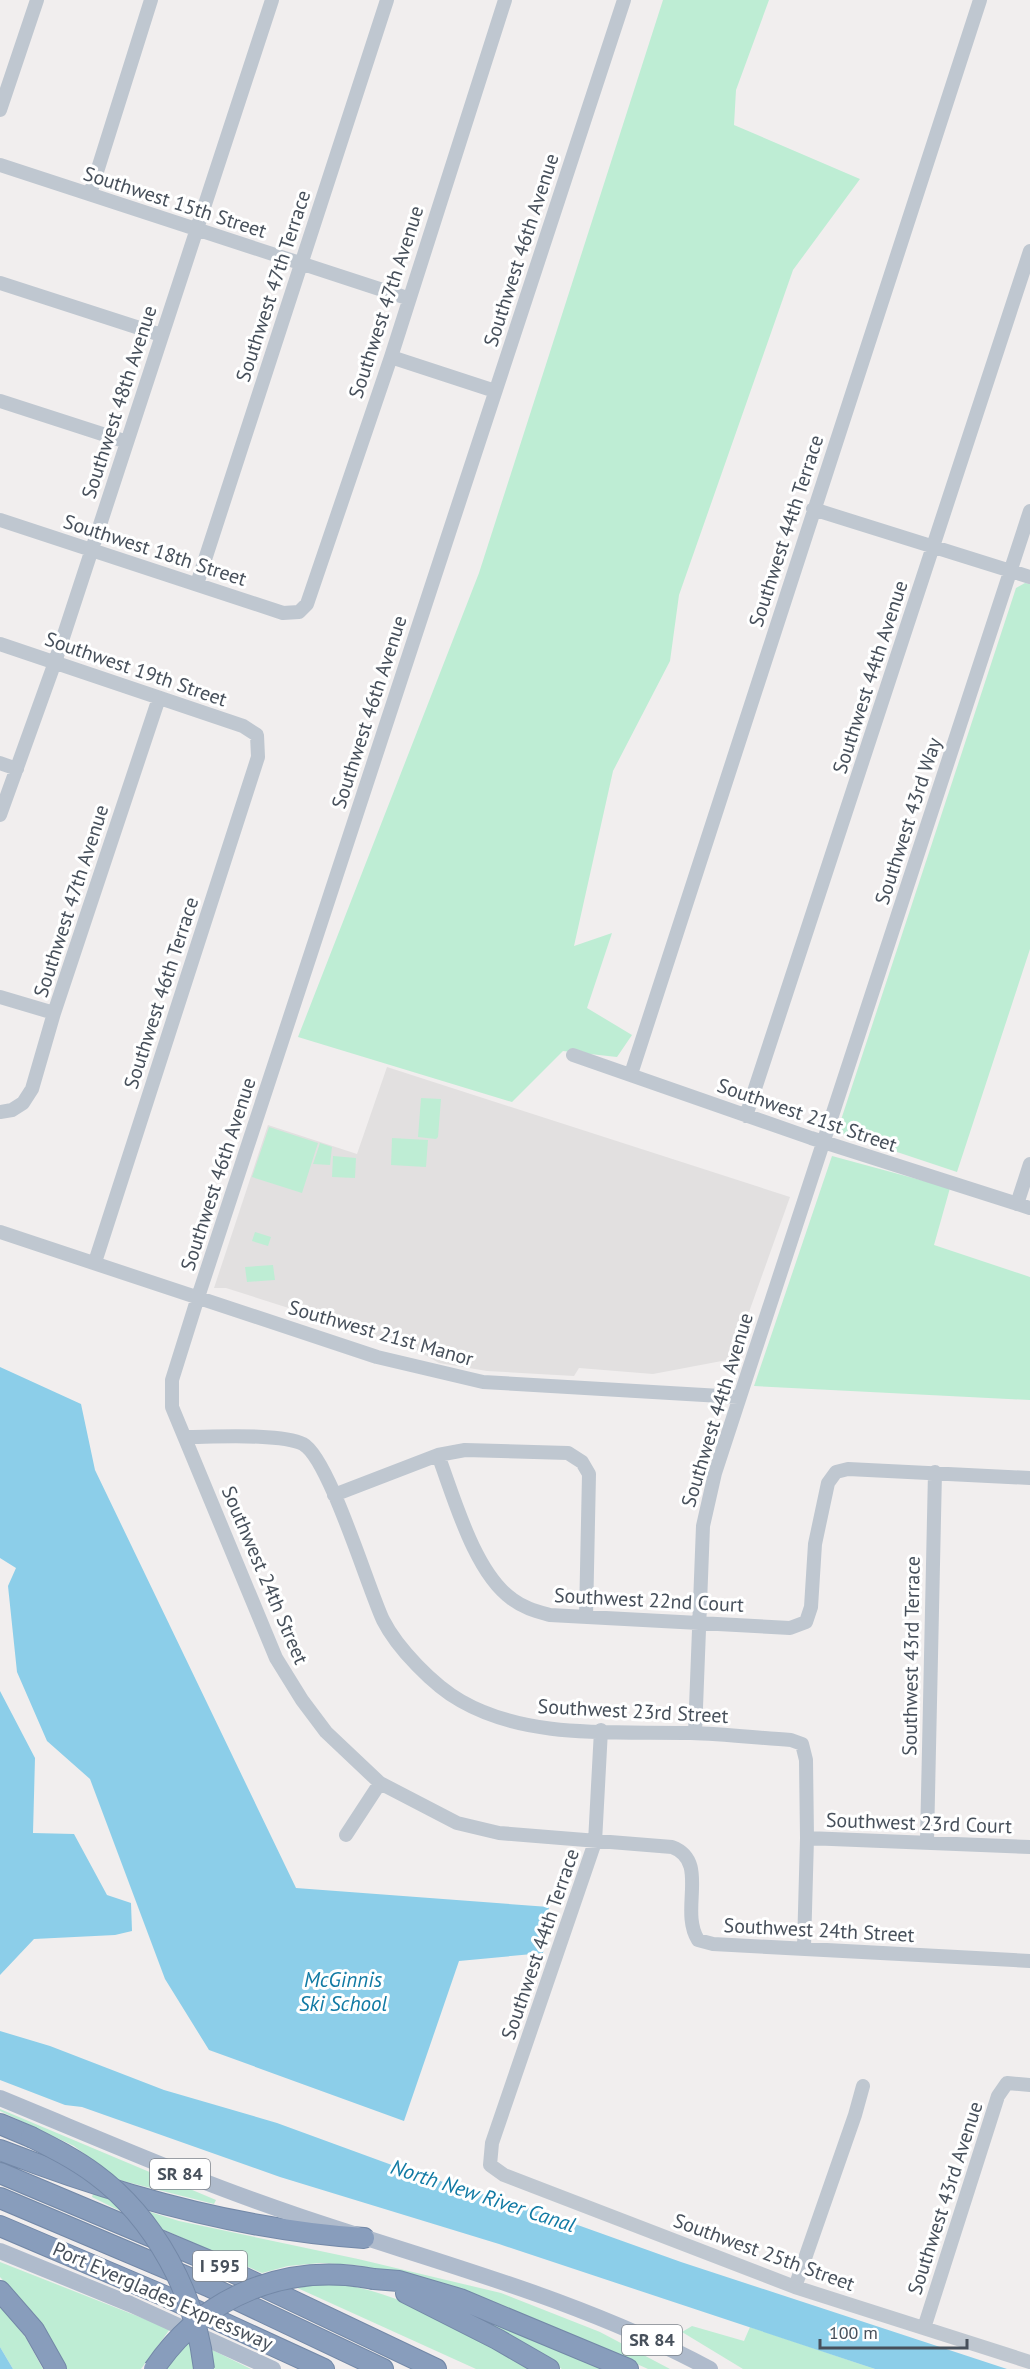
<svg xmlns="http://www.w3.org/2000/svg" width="1030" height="2369" viewBox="0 0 1030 2369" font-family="'PT Sans',sans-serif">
<rect width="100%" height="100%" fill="#f1eeee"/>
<path fill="#e2e0e0" d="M387,1067L790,1197L733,1357L727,1360L653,1374L579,1368L574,1376L487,1371L439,1363L411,1347L226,1288H214L268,1125L357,1154Z"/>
<path fill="#beedd4" d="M663,0H769L736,90L734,125L860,179L793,270L679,595L670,661L613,771L574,946L612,933L587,1008L632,1035L617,1057L563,1051L512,1102L298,1037L479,573Z
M1025,583L1030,584V949L957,1172L837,1132L1016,588Z
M421,1098L441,1099L438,1137L436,1139L418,1137Z
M269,1127L318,1143L302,1193L252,1177Z
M392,1138L428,1140L426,1167L391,1165Z
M320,1143L332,1147L330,1165L313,1164Z
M333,1156L356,1158L355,1178L332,1177Z
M832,1156L950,1188L934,1245L1030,1277V1400L754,1386Z
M255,1232L271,1237L268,1246L252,1241Z
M273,1265L275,1280L247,1282L245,1267Z
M0,2109L216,2200L214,2204L119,2180L74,2146L0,2111Z
M93,2194L179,2221L358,2259L501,2293L600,2332L670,2369H648L562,2330L399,2273L356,2265L320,2263L288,2266L262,2273L114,2208L92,2197Z
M0,2262L170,2329L141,2369H67L37,2317L0,2277Z
M335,2283C409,2294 472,2335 537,2369H476L293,2286Z
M0,2305L26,2338L43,2369H13L0,2347Z
M465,2309L615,2369H562L463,2315Z
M692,2326L744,2341L750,2327L875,2369H743L682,2332Z
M190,2339L251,2369H166Z"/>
<path fill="#8ccee9" d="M0,1367L81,1404L95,1470L296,1888L549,1907L543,1953L459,1961L404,2121L209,2050L165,1979L90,1779L47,1741L17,1672L8,1586L16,1568L0,1558Z
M0,1691L35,1758L33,1833L74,1834L107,1895L131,1903L132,1931L115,1935L34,1939L0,1975Z
M0,2031L50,2046L164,2090L277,2123L411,2172L547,2214L681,2262L1007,2369H875L499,2244L280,2177L82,2107L65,2105L0,2080Z
M0,2347L13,2369H0Z"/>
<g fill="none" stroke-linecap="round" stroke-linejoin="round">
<g stroke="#7388a7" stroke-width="22">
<path id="highway" d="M0,2124L31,2137
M0,2150C116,2195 240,2230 364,2238
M0,2173L207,2260L436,2369
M0,2198L208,2286L383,2369
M0,2226L167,2297L324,2369
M374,2279L399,2281L460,2299L628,2369
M0,2291L34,2330L56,2369
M406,2293L497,2339L549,2369"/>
</g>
<path stroke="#bfc7d0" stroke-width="14" d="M624,0L198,1297L172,1380V1407L276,1658L302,1700L326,1732L380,1783L457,1823L499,1833L672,1847C710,1861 679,1910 698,1940L713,1944L1030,1961
M0,110L37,0
M0,165L407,298
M90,194L151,0
M0,283L161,335
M391,357L495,391
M0,401L127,442
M813,509L1030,577
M0,520L283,613L299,612L307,604L391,357L505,0
M197,584L387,0
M0,644L243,726L257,735L258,757L95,1262
M0,763L17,769
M0,815L55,662L272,0
M0,997L54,1013
M573,1055L811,1138L1030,1208
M631,1074L980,0
M0,1112L12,1110L23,1103L32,1089L54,1013L159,698
M746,1116L1030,251
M1017,1204L1030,1164
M0,1232L377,1357L483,1382L738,1397
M186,1437C213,1437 281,1433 303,1444C329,1458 368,1588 383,1620C397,1648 434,1686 461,1701C529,1740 616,1731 691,1733C725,1734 758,1738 791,1740L802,1744L806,1760L807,1838L804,1947
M438,1455C454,1497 474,1572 512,1599C524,1608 536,1611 550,1615L790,1628L806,1622L811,1607L815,1544L828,1483L836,1472L848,1469L1030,1478
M334,1495L438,1455L465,1450L568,1453L582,1462L589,1474L586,1617
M601,1730L595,1842L492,2143L490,2165L504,2175L795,2287L1030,2362
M695,1733L703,1526L715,1473L1030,511
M346,1835L380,1783
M807,1838L1030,1847
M927,1841L935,1472
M795,2287L855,2115L863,2086
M924,2328L998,2096L1007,2083L1030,2085"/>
<path stroke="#afbbcc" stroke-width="16" d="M0,2098C100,2139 197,2182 299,2216C438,2263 580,2299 710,2369
M0,2251L130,2304L273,2369"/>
<use href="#highway" stroke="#889dbc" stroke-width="20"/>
<g stroke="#7388a7" stroke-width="22" stroke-linecap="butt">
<path id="highway-bridge" d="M31,2137C53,2148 75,2159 95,2174C155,2218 196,2295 204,2369
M154,2369C204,2295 287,2262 374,2279"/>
</g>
<use href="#highway-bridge" stroke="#889dbc" stroke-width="20"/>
</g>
<g text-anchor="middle" stroke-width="6" stroke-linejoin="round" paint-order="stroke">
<g fill="#fff" stroke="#7e848c" stroke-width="1.5">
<rect x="150" y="2159" width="60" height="30" rx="4.5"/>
<rect x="193" y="2251" width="54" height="30" rx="4.5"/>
<rect x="622" y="2325" width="60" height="30" rx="4.5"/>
</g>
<g font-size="18" font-weight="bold" fill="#47505b">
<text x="180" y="2180">SR 84</text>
<text x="220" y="2272">I 595</text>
<text x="652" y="2346">SR 84</text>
</g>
<g font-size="20" fill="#47505b" stroke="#fff">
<text transform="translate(175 202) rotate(18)" y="7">Southwest 15th Street</text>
<text transform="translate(521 250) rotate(-72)" y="7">Southwest 46th Avenue</text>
<text transform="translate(273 286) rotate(-72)" y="7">Southwest 47th Terrace</text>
<text transform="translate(386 302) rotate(-72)" y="7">Southwest 47th Avenue</text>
<text transform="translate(119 402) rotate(-72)" y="7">Southwest 48th Avenue</text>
<text transform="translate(786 531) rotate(-72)" y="7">Southwest 44th Terrace</text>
<text transform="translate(155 550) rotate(18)" y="7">Southwest 18th Street</text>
<text transform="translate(136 669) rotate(19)" y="7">Southwest 19th Street</text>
<text transform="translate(870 677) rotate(-72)" y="7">Southwest 44th Avenue</text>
<text transform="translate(369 712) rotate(-72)" y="7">Southwest 46th Avenue</text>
<text transform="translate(908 821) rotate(-72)" y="7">Southwest 43rd Way</text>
<text transform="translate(71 901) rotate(-72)" y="7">Southwest 47th Avenue</text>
<text transform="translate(161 993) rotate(-72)" y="7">Southwest 46th Terrace</text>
<text transform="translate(807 1115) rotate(19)" y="7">Southwest 21st Street</text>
<text transform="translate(218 1174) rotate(-72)" y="7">Southwest 46th Avenue</text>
<text transform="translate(381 1333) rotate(16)" y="7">Southwest 21st Manor</text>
<text transform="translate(717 1410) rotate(-73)" y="7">Southwest 44th Avenue</text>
<text transform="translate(265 1575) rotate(67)" y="7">Southwest 24th Street</text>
<text transform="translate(649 1600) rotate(3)" y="7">Southwest 22nd Court</text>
<text transform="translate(911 1656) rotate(-89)" y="7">Southwest 43rd Terrace</text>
<text transform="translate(633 1711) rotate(3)" y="7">Southwest 23rd Street</text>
<text transform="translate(919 1823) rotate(2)" y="7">Southwest 23rd Court</text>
<text transform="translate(819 1930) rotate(3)" y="7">Southwest 24th Street</text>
<text transform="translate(540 1944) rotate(-71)" y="7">Southwest 44th Terrace</text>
<text transform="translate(945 2198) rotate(-72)" y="7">Southwest 43rd Avenue</text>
<text transform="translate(764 2252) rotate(20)" y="7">Southwest 25th Street</text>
<text transform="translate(163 2296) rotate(24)" y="7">Port Everglades Expressway</text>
</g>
<g font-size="21" font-style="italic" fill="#117aa4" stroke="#fff">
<text x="343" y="1987">McGinnis<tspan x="343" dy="24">Ski School</tspan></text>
<text transform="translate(483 2196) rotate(18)" y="7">North New River Canal</text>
</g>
</g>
<path d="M820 2339v9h147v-9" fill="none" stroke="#47505b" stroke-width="3"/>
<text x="829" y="2339" font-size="18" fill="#47505b" stroke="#ffffff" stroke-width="4.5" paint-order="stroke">100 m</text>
</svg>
